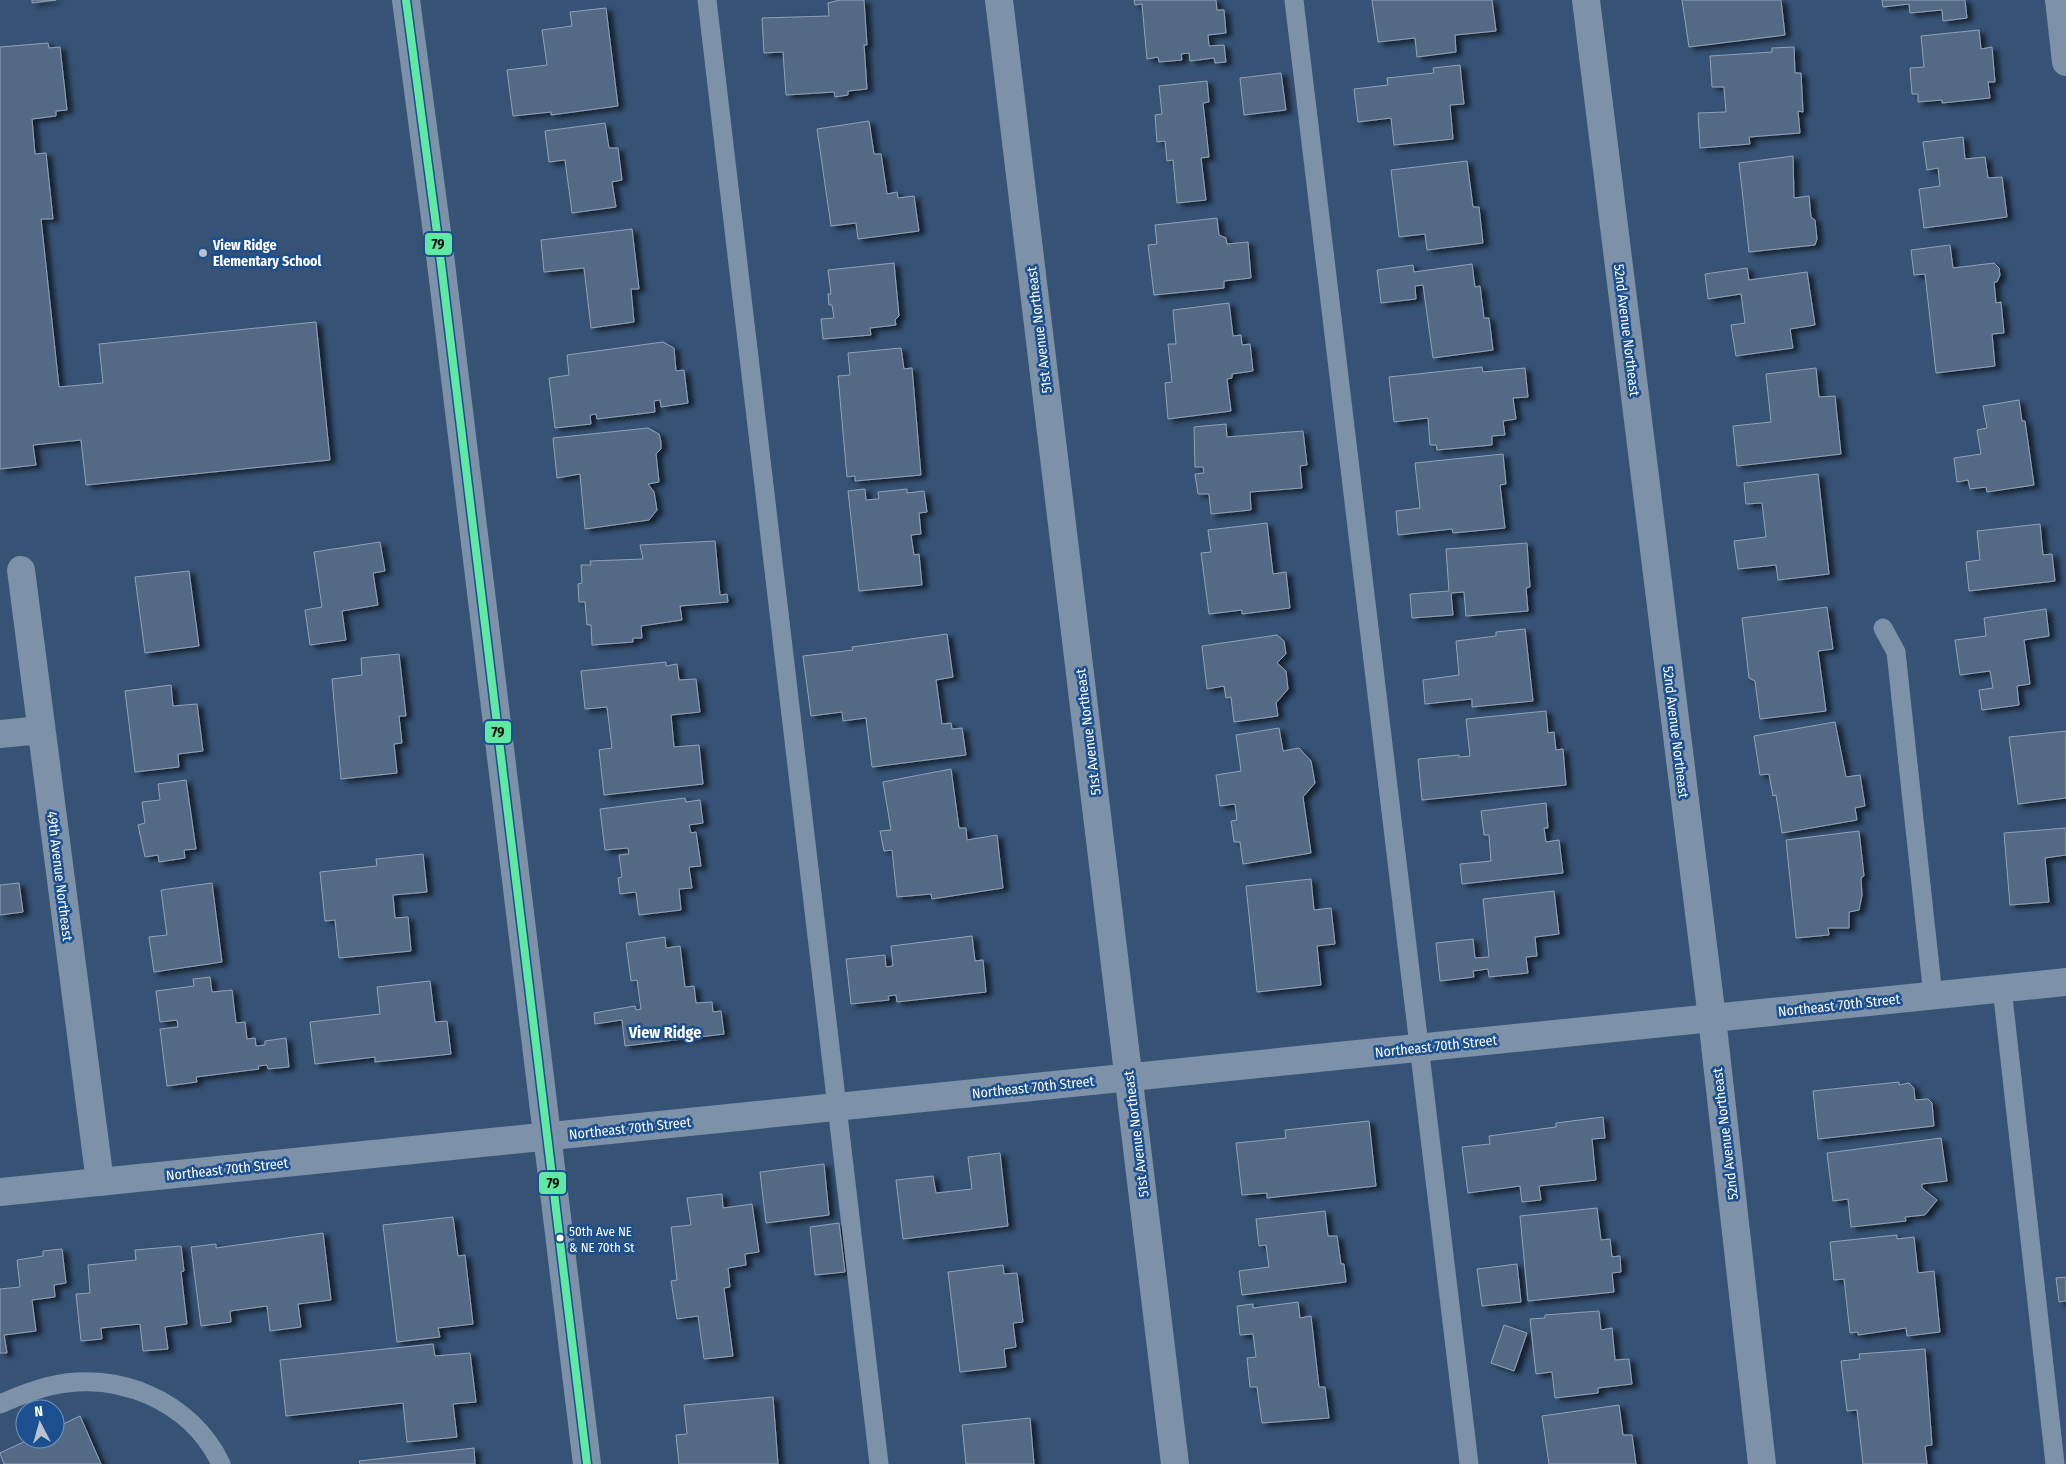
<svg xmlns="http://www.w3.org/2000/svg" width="2066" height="1464" viewBox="0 0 2066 1464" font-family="'Fira Sans Condensed',sans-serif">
<defs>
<filter id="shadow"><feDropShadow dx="5.5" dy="3" stdDeviation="2.5" flood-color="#0009"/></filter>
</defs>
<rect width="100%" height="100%" fill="#365274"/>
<path fill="#526984" stroke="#92a2b6" filter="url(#shadow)" d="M32,0H56L32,3Z
M840,0H864L867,45H864L867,89L848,91V95L835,97L834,92L786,95L783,52L764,53L762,18L829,16L828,3Z
M1134,0H1216L1217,10H1224L1226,33L1208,35L1209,46L1224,45L1226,62L1215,63L1214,58L1190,61L1189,53L1181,54L1182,60L1159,62L1158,57L1147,59L1142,4L1135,5Z
M1372,0H1492L1496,31L1455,35L1456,52L1417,57L1415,38L1378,42Z
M1682,0H1781L1785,35L1689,47Z
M1882,0H1965L1967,18L1943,21L1942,10L1910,13L1909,4L1883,7Z
M606,8L618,106L551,115V112L513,116L507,70L547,65L542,30L572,26L570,12Z
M1979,30L1981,49L1992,47L1995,82H1988L1990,98L1942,103V100L1918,102V94H1912L1910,68L1924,67L1921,36Z
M48,43L49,48L60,47L67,110L56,111V116L32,119L35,154L46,153L53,219H41L59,387L103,383L99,344L316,322L330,460L86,485L81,440L33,445L36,465L0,469V47Z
M1794,47L1795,73H1801L1803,112L1798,111L1800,133L1749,137L1750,144L1700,148L1698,113L1726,112L1724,87H1712L1710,56L1772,52V48Z
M1460,65L1464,104L1450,105L1453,139L1394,145L1391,118L1358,122L1354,89L1388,85L1387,78L1434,73L1433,68Z
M1281,73L1286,110L1244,115L1240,78Z
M1207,81L1209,102L1203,103L1209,157L1201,158L1206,200L1177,203L1173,160L1167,161L1165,141L1157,142L1155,115L1162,114L1159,86Z
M869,121L874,154H881L887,194L897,192L898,198L914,196L919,231L858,239L856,223L831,226L817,129Z
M605,123L609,148H618L622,180L612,182L616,207L572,213L565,160L549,162L545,131Z
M1963,137L1965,159L1985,157L1988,178L2002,177L2007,217L1924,228L1919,189L1940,186L1938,168L1927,170L1923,142Z
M1793,156L1794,198L1809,196L1811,217L1815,220L1817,239L1815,245L1749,252L1739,163Z
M1467,161L1473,207H1479L1483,243L1427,250L1425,234L1399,237L1391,170Z
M1217,218L1219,235L1226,238L1227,244L1248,242L1251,278L1224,281V288L1154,295L1148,245L1157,244L1155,225Z
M632,229L639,289H631L634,322L591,328L584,268L544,272L541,240Z
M1950,245L1953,268L1994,263L1999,268L2000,275L1997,282H1994L1996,303L2001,302L2004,333L1992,334L1995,366L1936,373L1925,274L1914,275L1911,250Z
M894,263L899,316L895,320L896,325L870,328L871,335L823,339L821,319L834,318L832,305H829L828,294H831L828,270Z
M1472,264L1475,287L1480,286L1484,318H1489L1493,350L1433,358L1423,285L1415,286L1416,299L1381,303L1377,270L1413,265L1414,272Z
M1747,268L1749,280L1807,272L1815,325L1790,329L1793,348L1736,356L1731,325L1745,323L1741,294L1708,299L1705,274Z
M1229,303L1233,336L1241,335L1242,345L1250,344L1253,371L1232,374V378L1227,379L1231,411L1168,419L1165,383L1172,382L1168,344H1176L1173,310Z
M663,342L674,348L676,371L684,370L688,403L661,407L660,400L654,401L655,412L597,419L596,414L590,415L591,424L555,428L549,378L569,375L567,355Z
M901,348L904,369L912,368L921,475L855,481V476L847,477L838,376L850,375L848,353Z
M1482,367L1483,372L1525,368L1528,397L1513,398L1516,419L1503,421L1505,435L1492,436V445L1437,450L1436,445H1430L1428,418L1394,422L1389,377Z
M1816,368L1819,397L1835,396L1841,454L1737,466L1733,426L1771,422L1766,374Z
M2019,400L2022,421H2025L2034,485L1987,492L1986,487L1970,489L1968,480L1957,482L1954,458L1981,454L1977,430L1987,428L1983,406Z
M1226,424L1227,437L1303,431L1307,465L1300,466L1302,488L1250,492L1251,510L1211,514L1209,494H1198L1195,474L1204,473L1203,467H1195L1194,427Z
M648,428L659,434L661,442V449L656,454L659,482L648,484L654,492L657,510L649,520L585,529L580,474L557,478L553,438Z
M1503,454L1506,484L1500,485L1505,528L1453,533L1452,529L1398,535L1396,511L1420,508L1415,463Z
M1818,474L1829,574L1778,580L1776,565L1738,569L1734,541L1766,537L1762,503L1746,504L1744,483Z
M865,489L866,500L879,499L878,492L907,489V493L924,491L927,512L919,513L921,534L911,535L914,555L919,554L922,585L859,591L848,491Z
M1267,523L1273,574L1286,572L1290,608L1242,614V610L1209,614L1201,553L1211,552L1208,530Z
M2040,524L2043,555L2052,554L2055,581L1969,591L1966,562L1980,560L1977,531Z
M715,541L720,595L727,594L728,602L680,606L682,620L641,626L642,638H633V642L592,645L591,625H587L585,602H579L578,584L582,583L581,565H591L590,561L643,559L640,545Z
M380,542L385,571L373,573L378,605L342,611L346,640L310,645L305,610L322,607L314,552Z
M1527,543L1530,587L1526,588L1528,611L1466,616L1464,592L1451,593L1453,615L1412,618L1410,594L1449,591L1446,549Z
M189,571L199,646L145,653L135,577Z
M1827,607L1833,649L1818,651L1826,711L1760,719L1755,681L1749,678L1742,618Z
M2046,609L2049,636L2024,640L2030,684L2017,686L2019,705L1982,710L1979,690L1993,688L1990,671L1960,675L1955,640L1986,636L1984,618Z
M1525,629L1533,701L1472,707V699L1425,704L1423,680L1459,675L1456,641L1496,636V632Z
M947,634L953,677L936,680L942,724L951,723L952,729L962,728L966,755L872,767L866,718L843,721L842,712L811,716L803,656L853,650L852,647Z
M1277,635L1284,641L1286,654L1277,663L1286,671L1288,689L1276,703L1278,716L1234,722L1231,697L1226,698L1224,686L1207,689L1202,646Z
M399,654L406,716H399L402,743L394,744L397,773L341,779L332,679L362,675L361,658Z
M666,662V666L677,664L679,680L696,679L700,712L671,715L674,747L699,745L703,784L604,795L599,750L612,748L607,707L585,709L581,671Z
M171,685L173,706L197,704L203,751L178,754L179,767L135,772L125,691Z
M1546,711L1548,733L1554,732L1556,750L1563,749L1566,785L1422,800L1418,759L1459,755V757L1470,756L1466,719Z
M1835,722L1846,777L1860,775L1865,806L1855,808L1857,820L1782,833L1776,795L1773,796L1769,774L1760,775L1754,736Z
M1279,728L1283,751L1299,748L1311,761L1315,783L1303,797L1311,853L1243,864L1240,842H1234L1231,821L1237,820L1235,804L1220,806L1216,775L1241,771L1236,735Z
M2066,731V798L2018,804L2009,737Z
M951,769L959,828H966L967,840L997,835L1003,888L932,899L931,894L897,897L892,850L884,851L880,831L891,830L883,782Z
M186,780L196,849L184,850L185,858L159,862L158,855L145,857L138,825L145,823L142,802L160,800L158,784Z
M685,798L686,802L700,800L703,823L689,825L691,833L696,832L701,866L689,867L692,888L679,889L681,910L639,915L636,892L620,894L618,878L622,877L619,855L629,854L628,848L605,850L600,809Z
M1546,803L1548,828H1544L1546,842L1559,840L1563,873L1462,884L1460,864L1491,861L1489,835H1484L1481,811Z
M2066,828V855L2045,858L2049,902L2010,905L2004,833Z
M1859,831L1864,876L1861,878L1862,895L1859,910L1849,912V928H1828L1829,935L1796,938L1786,840Z
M423,854L427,892L393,895L395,918L408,917L411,951L339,958L335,920L325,921L320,872L377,866L376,859Z
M1311,879L1314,910L1331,908L1335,944L1317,946L1321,985L1257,992L1246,886Z
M19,883L23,912L0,915V885Z
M212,883L222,962L154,972L149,937L167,935L161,890Z
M1554,891L1559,934L1535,937L1537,956L1526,957L1528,973L1489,977L1488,969L1473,971L1474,977L1440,981L1436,943L1473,939L1475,958L1489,957L1483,899Z
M972,936L975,961L983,960L986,992L897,1002L896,995L888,996L889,1000L851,1004L846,959L885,955L886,967L893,966L891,946Z
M665,937L666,948L680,946L685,987L694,986L696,1003L712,1002L713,1012L721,1011L724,1034L625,1046L622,1020L595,1024L594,1013L635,1006L636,1010L641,1009L637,980L631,981L626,943Z
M210,977L212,992L232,990L236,1023L245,1022L247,1039L255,1038L256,1046L265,1045V1041L286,1038L289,1067L268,1069L267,1065L258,1066L259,1069L196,1077L197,1082L167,1086L160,1029L178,1027L177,1020L160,1022L156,991L194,986L193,979Z
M430,981L435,1022L447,1021L451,1054L375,1062V1057L315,1064L310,1022L380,1014L377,987Z
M1899,1082V1085L1909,1083L1914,1088L1915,1100L1928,1099L1932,1103L1934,1126L1818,1139L1813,1091Z
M1603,1117L1605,1138L1592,1139L1596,1180L1539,1186L1541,1200L1522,1202L1520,1186L1468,1193L1462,1147L1490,1144L1489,1136L1556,1127V1123Z
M1369,1121L1376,1186L1267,1198V1193L1242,1195L1236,1143L1286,1138L1285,1130Z
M1941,1138L1947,1181L1922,1184V1188L1937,1200L1925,1215L1905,1217L1906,1221L1851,1227L1848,1199L1833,1201L1827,1153Z
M1000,1153L1008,1226L903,1239L896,1180L933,1176L936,1193L972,1189L968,1157Z
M824,1164L829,1215L766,1223L760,1172Z
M722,1194L723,1208L752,1204L759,1252L745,1254L746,1265L728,1268L730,1287L724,1288L733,1356L704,1359L698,1316L677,1319L671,1281L677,1280L671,1227L691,1225L687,1198Z
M1597,1208L1601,1240L1610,1239L1612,1257L1620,1256L1621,1272L1612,1273L1614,1292L1528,1301L1520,1216Z
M1325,1211L1328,1236H1337L1341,1264H1344L1346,1282L1242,1295L1239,1271L1269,1267L1266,1245L1259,1246L1256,1219Z
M453,1217L458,1256L465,1255L473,1324L438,1328L440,1337L397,1342L383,1225Z
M839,1223L845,1272L815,1275L810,1227Z
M323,1233L331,1300L298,1304L301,1327L270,1331L267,1306L230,1311L231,1322L201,1326L191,1247L216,1244V1248Z
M1897,1235V1239L1914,1237L1918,1273L1934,1271L1940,1332L1907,1336L1906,1328L1858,1335V1332L1850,1333L1844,1279L1834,1280L1830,1242Z
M181,1246L184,1271L181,1272L187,1324L165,1327L168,1349L143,1351L140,1324L101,1328L102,1339L81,1341L76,1294L90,1293L88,1265L136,1260L135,1250Z
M62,1249L66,1283L54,1285L55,1297L32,1300L36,1331L4,1335L7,1353H0V1289L20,1287L17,1260L43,1256V1251Z
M1517,1264L1521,1302L1482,1306L1477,1269Z
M1003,1265L1004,1274L1017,1273L1023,1322L1013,1323L1016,1347L1004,1349L1006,1367L960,1372L948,1272Z
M2066,1277V1301L2059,1302L2056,1278Z
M1298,1302L1300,1318L1311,1316L1319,1387H1325L1329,1418L1262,1423L1257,1387H1250L1247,1358L1256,1357L1253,1334L1240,1335L1237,1306L1253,1304V1308Z
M1599,1311L1601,1330L1612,1328L1615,1360L1629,1359L1632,1384L1598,1388V1393L1555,1398L1552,1372L1536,1374L1530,1319L1545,1318V1315Z
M1504,1325L1527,1333L1514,1371L1491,1363Z
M433,1344L435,1356L470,1353L476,1402L453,1404L457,1437L407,1442L403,1403L286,1416L280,1360Z
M1925,1349L1932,1445L1925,1446L1927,1464H1863L1857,1410L1847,1411L1841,1361L1860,1359L1859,1354Z
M773,1397L778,1464H679L676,1435L687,1434L684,1405Z
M1619,1405L1623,1435H1632L1636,1464H1549L1542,1416Z
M80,1416L101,1464H4L0,1453L30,1439H55V1428Z
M1030,1418L1034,1464H966L962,1425Z
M474,1448L475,1464H360L359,1461Z"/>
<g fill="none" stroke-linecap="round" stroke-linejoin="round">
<path stroke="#7d92a8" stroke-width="19" d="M707,0L879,1464
M1294,0L1469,1464
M1883,628L1896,652L1933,996
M2002,988L2055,1464
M0,1404C16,1397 33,1390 50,1386C118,1370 191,1401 221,1464"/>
<path stroke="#7d92a8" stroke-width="28" d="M406,0L440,255L587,1464
M999,0L1175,1464
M1586,0L1712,1018L1762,1464
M2059,0L2066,62
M21,570L100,1182
M0,734L41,730"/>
<path stroke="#7d92a8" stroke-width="28" d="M0,1192L2066,982"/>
<g stroke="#1b4f8f" stroke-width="11">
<path id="bus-1" d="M406,0L440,255L587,1464"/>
</g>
<use href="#bus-1" stroke="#60e9a3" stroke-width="8"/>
</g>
<circle fill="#b9c2ce" stroke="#1b4f8f" stroke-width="2" cx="203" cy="253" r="5"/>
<circle fill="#fff" stroke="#1b4f8f" stroke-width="2" cx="560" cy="1238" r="4.5"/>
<g text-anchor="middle" stroke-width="5" stroke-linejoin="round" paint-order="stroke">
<g font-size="13" fill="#fff" stroke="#1b4f8f" text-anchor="start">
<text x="569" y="1236">50th Ave NE<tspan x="569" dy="16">&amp; NE 70th St</tspan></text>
</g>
<g font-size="14" font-weight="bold" fill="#fff" stroke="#1b4f8f" text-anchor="start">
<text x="213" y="250">View Ridge<tspan x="213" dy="16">Elementary School</tspan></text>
</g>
<g font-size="14" fill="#fff" stroke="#1b4f8f">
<text transform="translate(1039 330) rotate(-97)" y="5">51st Avenue Northeast</text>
<text transform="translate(1627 330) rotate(83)" y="5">52nd Avenue Northeast</text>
<text transform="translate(1088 732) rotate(-97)" y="5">51st Avenue Northeast</text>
<text transform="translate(1676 732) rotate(83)" y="5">52nd Avenue Northeast</text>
<text transform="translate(60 876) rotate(83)" y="5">49th Avenue Northeast</text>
<text transform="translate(1839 1005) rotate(-6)" y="5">Northeast 70th Street</text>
<text transform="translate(1436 1046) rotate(-6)" y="5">Northeast 70th Street</text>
<text transform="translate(1033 1087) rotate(-6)" y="5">Northeast 70th Street</text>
<text transform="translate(630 1128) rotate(-6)" y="5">Northeast 70th Street</text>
<text transform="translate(1136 1134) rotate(-97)" y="5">51st Avenue Northeast</text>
<text transform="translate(1725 1134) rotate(-97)" y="5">52nd Avenue Northeast</text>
<text transform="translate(227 1169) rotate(-6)" y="5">Northeast 70th Street</text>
</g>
<g font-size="16" font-weight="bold" fill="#fff" stroke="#1b4f8f">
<text x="665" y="1038">View Ridge</text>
</g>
</g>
<g stroke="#1b4f8f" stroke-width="2">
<rect x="424" y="232" width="29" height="24" rx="5" fill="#60e9a3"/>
<rect x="484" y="720" width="28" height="24" rx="5" fill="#60e9a3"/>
<rect x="538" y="1171" width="29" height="24" rx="5" fill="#60e9a3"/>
</g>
<g font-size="14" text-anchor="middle" font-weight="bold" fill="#111">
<text x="438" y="249">79</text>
<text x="498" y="737">79</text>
<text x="553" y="1188">79</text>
</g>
<g transform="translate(40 1424) rotate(354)"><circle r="24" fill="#1b4f8f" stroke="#7695bc"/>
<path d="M0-4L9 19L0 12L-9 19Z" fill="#b9c2ce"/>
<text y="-8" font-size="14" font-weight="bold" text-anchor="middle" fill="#ffffff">N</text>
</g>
</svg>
